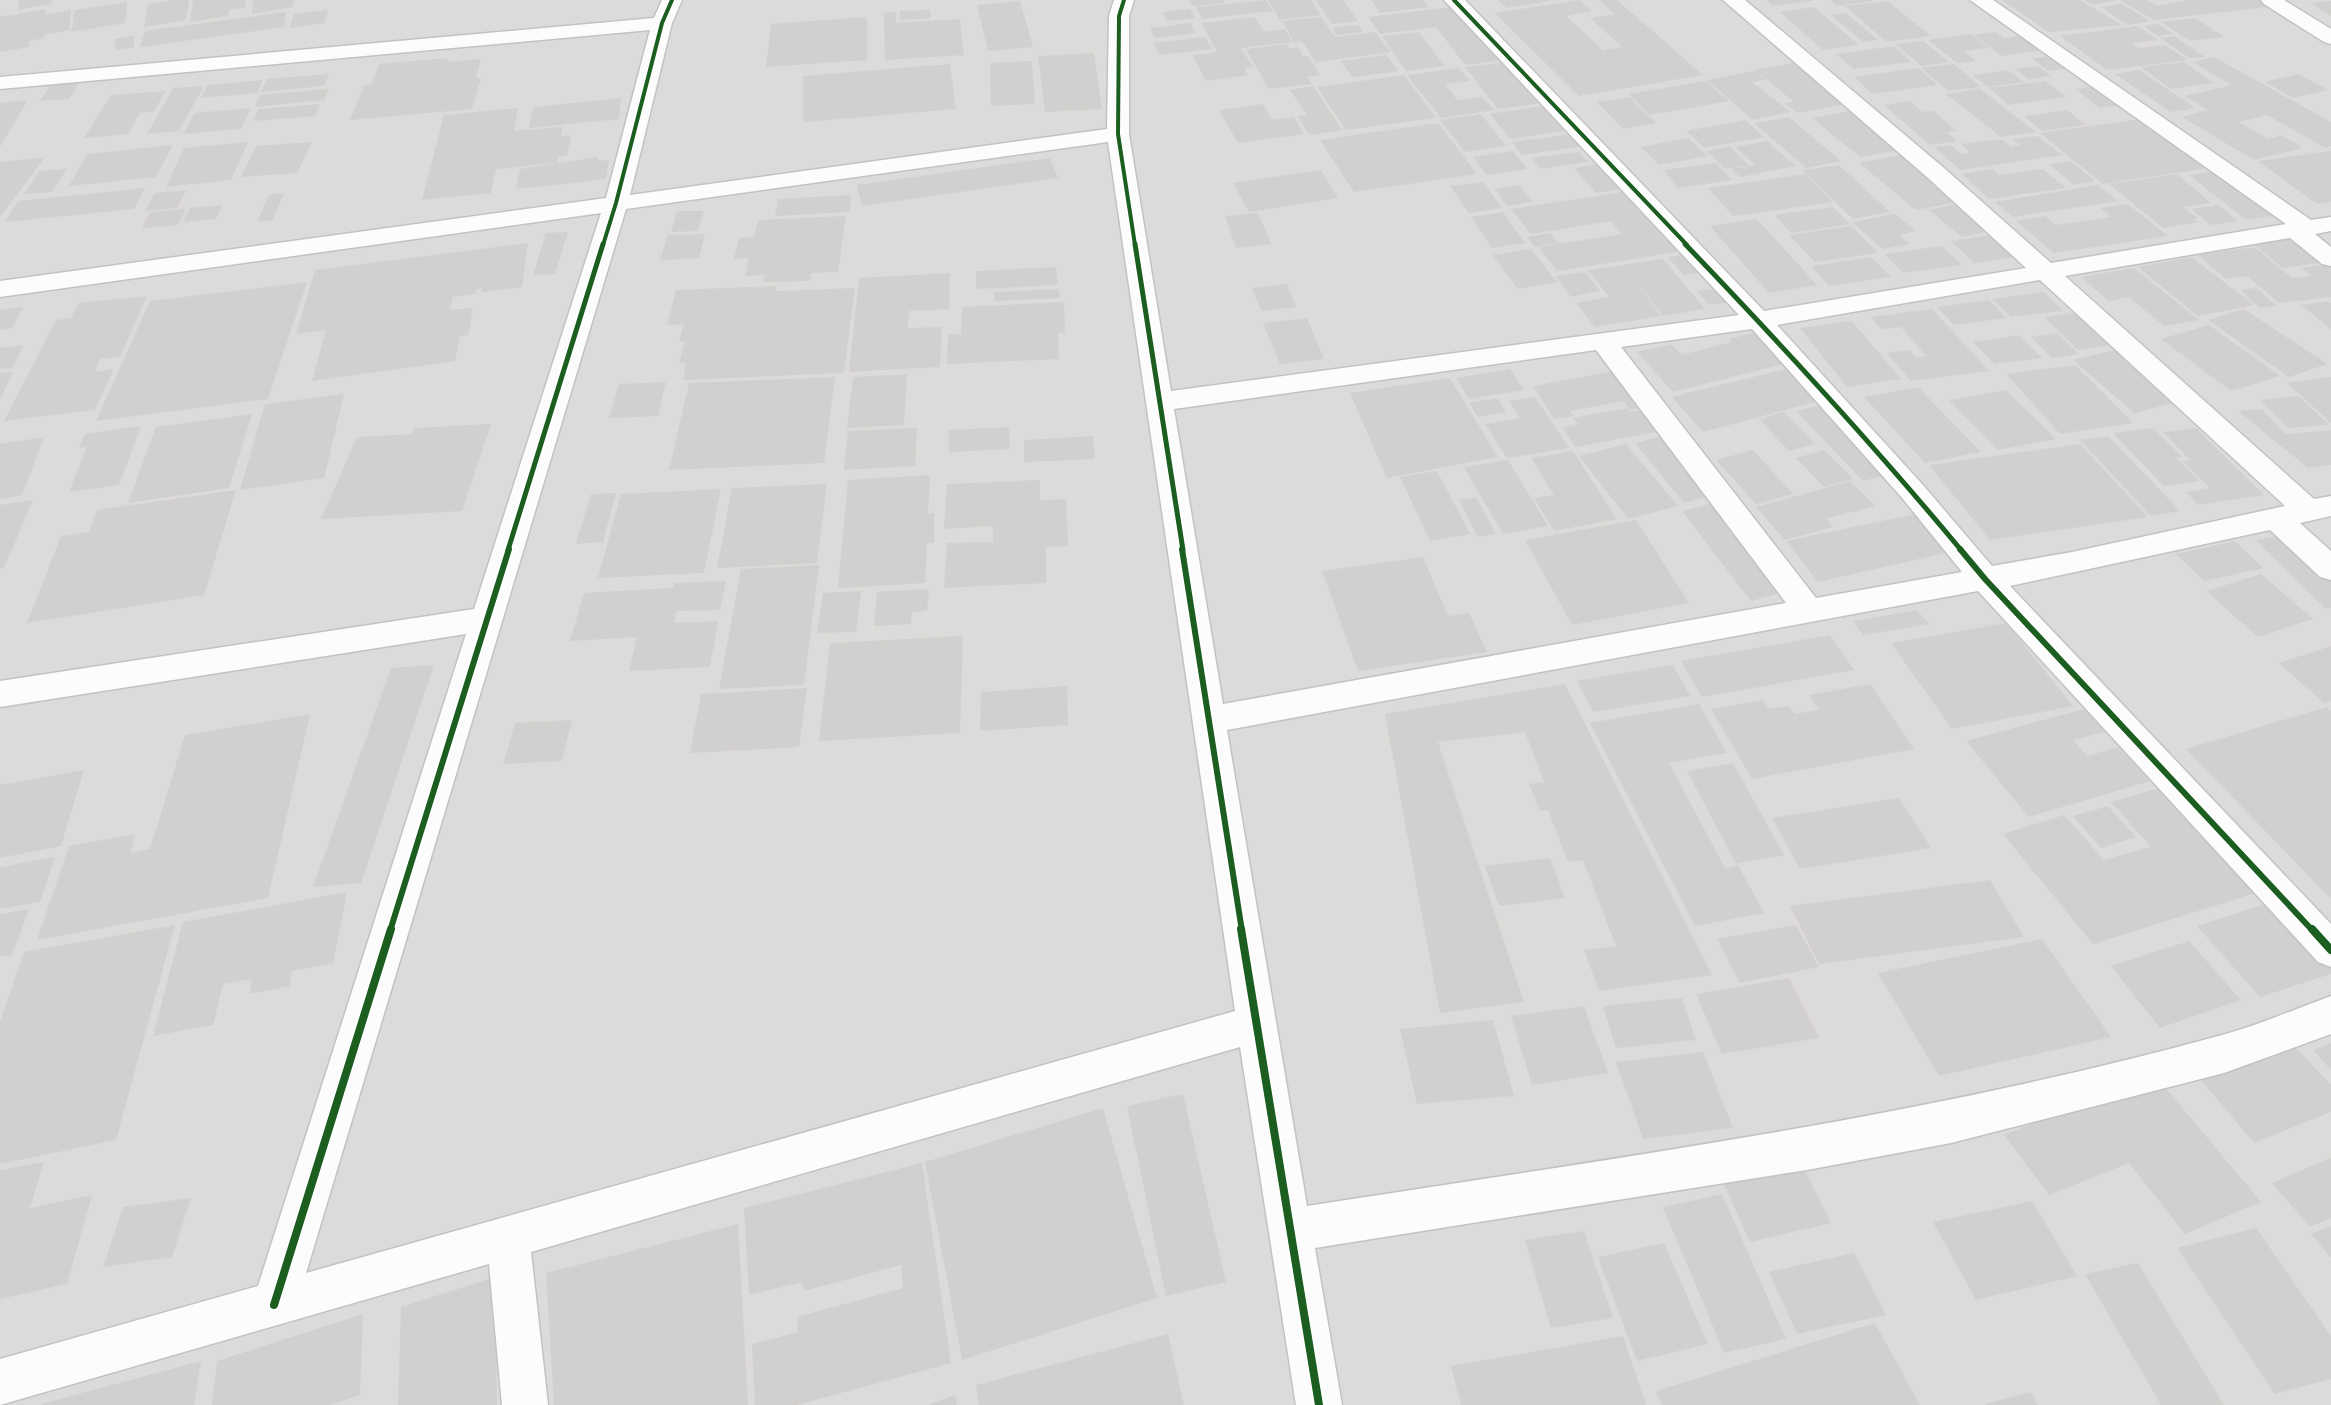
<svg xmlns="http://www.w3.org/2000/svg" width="2331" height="1405" viewBox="0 0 2331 1405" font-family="'DM Sans',sans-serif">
<rect width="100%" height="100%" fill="#edebe9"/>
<path fill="#dcdbda" d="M0,0H2331V1405H0Z"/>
<path fill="#d2d0ce" d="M19,0H52L51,4L18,10Z
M173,0H189L186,20L144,27L148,4Z
M193,0H246L245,8L229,10L228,16L190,22Z
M253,0H294L293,7L252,14Z
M1190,0H1223L1225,3L1193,6Z
M1266,0L1273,11L1202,19L1196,7Z
M1268,0H1311L1321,15L1280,20Z
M1316,0H1343L1358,21L1332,24Z
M1371,0H1423L1428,7L1380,13Z
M1498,0H1550V1L1507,8Z
M1579,0L1592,11L1566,16L1603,50L1622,47L1590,18L1615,14L1599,0H1617L1703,75L1579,96L1495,13Z
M1766,0H1813V1L1773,6Z
M1830,0H1872V1L1837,6Z
M2002,0H2080L2122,25L2049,32Z
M2085,0H2113L2114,1L2093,5Z
M2120,0H2147L2157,6L2189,0H2265L2276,6L2154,20Z
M1020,1L1033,47L988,51L977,5Z
M1887,1L1931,36L1887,42L1845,6Z
M2331,1V16L2311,3Z
M127,2L125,23L71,32L75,10Z
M2122,4L2150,21L2128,25L2101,7Z
M1461,6L1505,60L1465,65L1436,27L1380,34L1368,17Z
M1814,7L1859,45L1823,50L1780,12Z
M46,9L45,15L71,10L69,30L44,35V38L29,41V47L0,52V17Z
M1190,9L1195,18L1167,21L1163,12Z
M328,10L325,23L290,28L294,14Z
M930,10V18L900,20V11Z
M286,12L284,27L140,47L145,31Z
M896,12V23L960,19L964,55L885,60L884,13Z
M1846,13L1878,40L1863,42L1831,15Z
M867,17V60L766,67L771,24Z
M1255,17L1264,32L1285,29L1292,42L1241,48L1253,67L1244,68L1248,75L1206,81L1192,55L1217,52L1201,23Z
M1321,17L1335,37L1375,32L1391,52L1316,62L1302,41L1294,42L1282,21Z
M2195,18L2224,37L2190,41L2161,22Z
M1190,23L1196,33L1155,38L1150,28Z
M2158,24L2173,34L2158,36L2143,26Z
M1358,25L1363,32L1336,35L1332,28Z
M2137,26L2158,40L2132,43L2139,48L2165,45L2187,60L2107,70L2060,36Z
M1419,32L1444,66L1406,71L1382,36Z
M1996,32L2004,38L2025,35L2045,50L2001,56L1974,35Z
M1971,34L1989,48L1964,51L1976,61L1957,63L1928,40Z
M134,35V47L115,50V39Z
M2174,36L2205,57L2190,58L2160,38Z
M1205,37L1212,49L1160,55L1154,43Z
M1923,41L1949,62L1922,66L1895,44Z
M1287,44L1289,49L1298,47L1303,56H1308L1320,75L1307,76L1312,84L1269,89L1246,49Z
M1894,46L1912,62L1854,69L1836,54Z
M1094,53L1102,109L1045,112L1038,56Z
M1386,55L1399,71L1353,77L1340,61Z
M2053,56L2069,68L2048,71L2032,58Z
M2214,57L2331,122V146L2325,148L2267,115L2239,122L2268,139L2282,135L2303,148L2254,160L2182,117L2208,110L2185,96L2232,85L2192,62Z
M448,58L447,62L481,59L476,78H481L472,109L350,120L364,85L372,84L379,64Z
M1032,61L1035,104L991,106L990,63Z
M1508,62L1543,103L1498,109L1465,67Z
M2184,62L2214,83L2171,89L2141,67Z
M1794,63L1846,104L1797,113L1785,103L1794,102L1755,70Z
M950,64L956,109L803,122V76Z
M1954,64L1981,87L1949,91L1921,68Z
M2038,66L2051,76L2028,79L2015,69Z
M1459,68L1470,81L1445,84L1457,100L1482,97L1494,110L1441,118L1407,75Z
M1918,68L1938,85L1873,94L1854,77Z
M2008,70L2024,82L1988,87L1972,75Z
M2139,70L2195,108L2171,112L2115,74Z
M1755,71L1766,80L1752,82L1791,112L1753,120L1707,80Z
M329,74L324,86L261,92L267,79Z
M2298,74L2328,90L2293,98L2265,82Z
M1404,75L1436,118L1346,130L1317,87Z
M263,80L257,93L201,98L208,85Z
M1706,81L1729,101L1650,115L1629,94Z
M2045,81L2066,97L2009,105L1989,88Z
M79,83L69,99L39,101L50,86Z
M204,86L179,131L147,134L173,88Z
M1313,86L1342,130L1309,135L1298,116L1307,115L1290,90Z
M2096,86L2122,105L2100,108L2075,89Z
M329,89L324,100L255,107L260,95Z
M1980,89L2036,132L2001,137L1946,94Z
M166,91L154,111L140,113L128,134L84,138L111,95Z
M1629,97L1656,123L1623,129L1597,102Z
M621,98L619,119L529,128L533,107Z
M28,100L0,147V103Z
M1910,101L1923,112L1933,111L1957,131L1947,132L1957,141L1930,145L1884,105Z
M320,104L315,116L253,121L259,109Z
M1263,104L1272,120L1294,117L1304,134L1238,143L1219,110Z
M1543,106L1564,131L1510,139L1490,114Z
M251,108L241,129L183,134L195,113Z
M518,108L514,131L562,127L561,136L571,135L567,156L558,157L557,163L496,169L491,193L422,200L444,115Z
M2067,110L2086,125L2042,131L2024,116Z
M1850,111L1898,150L1860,157L1812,118Z
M1481,114L1506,146L1465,152L1440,120Z
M1789,117L1841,161L1806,168L1754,123Z
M2149,118L2215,167L2103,184L2040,133Z
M1745,120L1764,137L1704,148L1686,131Z
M1438,123L1477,174L1354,192L1320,140Z
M1572,134L1582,146L1522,155L1512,142Z
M2037,136L2062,155L1960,170L1934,147L1951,145L1961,154L1970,152L1961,144L2002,139L2011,147L2020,145L2013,139Z
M1688,138L1708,156L1659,165L1641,147Z
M1767,141L1796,166L1740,177L1731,169L1755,165L1735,147Z
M248,142L231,180L166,187L184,148Z
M312,142L297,173L241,177L256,146Z
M173,145L156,177L69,186L87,154Z
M1730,147L1749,165L1725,169L1706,151Z
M1513,151L1527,169L1487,175L1473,157Z
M2331,151V202L2317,204L2258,161Z
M1579,152L1588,162L1541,169L1532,158Z
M1900,155L1958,202L1916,210L1859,163Z
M45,157L0,217V162Z
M598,157V161L609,160L606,179L516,189L520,169Z
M1050,158L1058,178L862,206L857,185Z
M2070,161L2095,181L2074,185L2049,164Z
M1607,163L1629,188L1596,193L1574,168Z
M1716,163L1732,180L1678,188L1663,170Z
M1839,165L1890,212L1853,219L1803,170Z
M67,169L52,192L24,194L40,171Z
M1993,169L1999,175L2043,169L2066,188L1989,199L1962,174Z
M1321,170L1338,198L1249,212L1233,183Z
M2218,171L2277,215L2246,220L2189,175Z
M1806,174L1833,202L1733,216L1708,188Z
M2177,174L2211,203L2182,207L2198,218L2193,219L2198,222L2163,228L2109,184Z
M1483,182L1502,208L1469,213L1450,186Z
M1519,185L1532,202L1507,206L1495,189Z
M2098,185L2118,201L2013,217L1995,202Z
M145,188L134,209L5,222L18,201Z
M186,190L177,208L145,211L155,193Z
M1630,191L1683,251L1557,271L1539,247L1622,234L1611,221L1531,234L1511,209Z
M284,193L273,220L257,222L269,195Z
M851,195L850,212L775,216L778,199Z
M1957,204L1990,231L1962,237L1929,210Z
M2128,204L2168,236L2054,253L2016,221L2045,216L2056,225L2111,217L2100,208Z
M222,205L216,219L183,222L190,208Z
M2218,205L2238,221L2211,225L2191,209Z
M1833,207L1850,224L1791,233L1775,215Z
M186,209L178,225L142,228L150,212Z
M677,211H704L698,231L671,232Z
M1503,212L1525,243L1492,248L1471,217Z
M1258,213L1271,244L1236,248L1225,216Z
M1895,214L1916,231L1899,235L1910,244L1883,249L1852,222Z
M846,216L838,272L811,273L810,281L763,282L764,275L745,276L749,258L734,259L739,238L754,237L758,220Z
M1757,219L1817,285L1769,293L1710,226Z
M1851,226L1878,253L1815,262L1789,235Z
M568,232L555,274L533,275L546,233Z
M1550,233L1558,243L1535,247L1527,237Z
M705,234L699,258L660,260L668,235Z
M1998,234L2022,256L1974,263L1951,241Z
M2297,238L2327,262L2283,268L2253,244Z
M528,243L522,287L481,292L482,288L476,289L475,294L453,297L450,310L473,308L468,335L460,336L455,361L312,381L326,330L296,334L315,270Z
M1942,246L1962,265L1903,273L1884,254Z
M2254,247L2292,278L2311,276L2301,268L2331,264V297L2279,303L2247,276L2226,279L2198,255Z
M1531,249L1557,282L1518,289L1493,255Z
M1687,254L1703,272L1684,275L1668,257Z
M1871,257L1891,277L1829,286L1811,266Z
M2191,257L2254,305L2198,316L2138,267Z
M1663,259L1705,309L1663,316L1630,275L1661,316L1595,327L1576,303L1609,297L1588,270Z
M1056,267L1058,285L976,289V271Z
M2134,268L2199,320L2164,326L2129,297L2109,301L2081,277Z
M1585,272L1600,291L1571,297L1555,276Z
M950,273L949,309L909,311L908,328L942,327L940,367L849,372L859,278Z
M307,282L268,399L96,421L150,301Z
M1287,284L1296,307L1261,311L1252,288Z
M777,286L775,291L855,288L844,373L683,380L686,363H679L685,341H679L684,324L667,325L676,290Z
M1717,288L1729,302L1709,305L1697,291Z
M2256,288L2277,306L2260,308L2240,290Z
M1059,289L1060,298L995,301L994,292Z
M2044,292L2063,311L2011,317L1992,299Z
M147,296L120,357L100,359L95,372L114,369L95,410L4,421L56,320L71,318L78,303Z
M1989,300L2006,318L1954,325L1937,307Z
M2328,301L2331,304V329L2301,305Z
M1064,302L1065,333H1058L1059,359L947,364L948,334H961L962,307Z
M23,307L12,328L0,330V310Z
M1932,309L1989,371L1911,381L1887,353L1910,350L1916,358L1926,356L1901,327L1881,329L1871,317Z
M2244,309L2327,364L2289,377L2208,320Z
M2078,313L2111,345L2078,350L2044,317Z
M1307,318L1324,359L1280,364L1263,323Z
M1852,321L1901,379L1847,387L1800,328Z
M2209,325L2280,376L2231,391L2161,339Z
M1753,333L1784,364L1673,392L1637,352L1671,344L1682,355L1732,342L1729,339Z
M2057,333L2079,354L2052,358L2031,337Z
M2019,335L2042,358L1995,364L1973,342Z
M23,345L13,368L0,369V348Z
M2115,350L2177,402L2134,413L2073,360Z
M2075,365L2133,423L2060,434L2006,374Z
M1510,369L1524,390L1469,399L1456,378Z
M1786,369L1819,401L1703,432L1672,397Z
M1620,370L1647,406L1630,410L1624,401L1570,411L1574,416L1554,419L1533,386Z
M13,372L0,399V373Z
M907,374L904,425L847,428L853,377Z
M835,377L824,463L669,470L689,383Z
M2331,377V423L2287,383Z
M1450,378L1498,457L1387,478L1350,393Z
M666,382L658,416L609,418L619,384Z
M1918,387L1981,452L1925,463L1864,397Z
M2006,390L2056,439L1998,450L1949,400Z
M344,394L324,478L240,490L265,404Z
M2299,396L2329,425L2288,428L2260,400Z
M1535,397L1569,448L1507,458L1485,424L1520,418L1509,401Z
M1497,398L1506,412L1478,417L1469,403Z
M1830,403L1900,471L1863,481L1796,411Z
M1627,408L1631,412L1651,409L1667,430L1575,447L1563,428L1578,425L1573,418Z
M2262,409L2286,434L2331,430V465L2308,468L2238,411Z
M1784,412L1815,444L1789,451L1759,419Z
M252,414L229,488L128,503L156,427Z
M491,424L462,511L321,519L357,437L412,434L414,428Z
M141,426L119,485L69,492L87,447L79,448L85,434Z
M1009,427L1010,449L949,452V430Z
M917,428L915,466L844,470L848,431Z
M2153,428L2182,457L2176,458L2199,481L2164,486L2113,433Z
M2196,428L2264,495L2198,505L2186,492L2210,488L2182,461L2190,460L2163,432Z
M1674,433L1725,492L1684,503L1635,443Z
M1093,436L1095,459L1024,462V440Z
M2108,436L2180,511L2151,516L2080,440Z
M44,437L22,495L0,499V444Z
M1626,444L1678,506L1628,519L1579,456Z
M2080,444L2148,517L1990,540L1929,465Z
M1753,450L1793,494L1756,504L1716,460Z
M1824,450L1853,479L1824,487L1796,458Z
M1573,451L1617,519L1554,531L1534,498L1554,495L1531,458Z
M1508,460L1548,526L1503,534L1464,467Z
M1437,471L1470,534L1430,541L1400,477Z
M930,475L928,514L934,513V543H927L925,583L838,588L848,480Z
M1040,480V500L1066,499L1068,546L1046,547V583L944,588L947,543L993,542V526L944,529L947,484Z
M1850,481L1875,506L1826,519L1833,527L1785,540L1756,507Z
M827,484L817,563L717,568L732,488Z
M721,489L704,573L598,578L621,494Z
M236,490L204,595L27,623L61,536L89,532L97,510Z
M616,493L603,542L576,544L591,494Z
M1476,497L1496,534L1478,537L1459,500Z
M33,500L4,568L0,569V505Z
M1728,500L1800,588L1751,601L1682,511Z
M1920,513L1954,551L1818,582L1786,541Z
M1636,520L1689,603L1572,625L1525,540Z
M2296,533L2331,565V608L2326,609L2255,540Z
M2235,541L2263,568L2204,581L2176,554Z
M1423,557L1448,616L1469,613L1487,652L1358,671L1322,571Z
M819,565L804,685L719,689L741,569Z
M2261,574L2313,619L2258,637L2206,591Z
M726,581L720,610L676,611L674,623L718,621L710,667L629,671L637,637L570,641L584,593L673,588L674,583Z
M929,589L927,611L912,612L911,624L874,626L877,592Z
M861,591L856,632L817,633L823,593Z
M1917,610L1929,624L1863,635L1853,621Z
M2006,623L2073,706L1952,729L1891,643Z
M1830,635L1854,670L1702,697L1681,661Z
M963,636L960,733L819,741L830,643Z
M2331,646V701L2324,703L2279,663Z
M434,665L361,883L313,887L391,668Z
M1673,665L1690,696L1593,712L1577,681Z
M1565,684L1712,975L1599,991L1584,950L1616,946L1583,860L1568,862L1548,810L1540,811L1529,784L1544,782L1525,732L1438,742L1524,1002L1440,1013L1385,714Z
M1870,684L1914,749L1752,779L1711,709L1763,700L1769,709L1789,706L1795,714L1819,710L1809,695Z
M1067,686L1068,725L980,731L981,692Z
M807,688L799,747L690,753L701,694Z
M1699,704L1727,753L1669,763L1725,868L1738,865L1764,913L1695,926L1590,723Z
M2327,707L2331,711V899L2186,749Z
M2084,709L2105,732L2073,740L2087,756L2118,747L2150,781L2029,817L1966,741Z
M310,714L268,898L37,940L69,846L135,834L131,853L150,849L185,735Z
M572,720L562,761L503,764L515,723Z
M1733,763L1784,855L1736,864L1687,771Z
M84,770L61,846L0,858V785Z
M2165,786L2262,891L2093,944L2003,834L2064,815L2104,860L2151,847L2111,802Z
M1899,798L1931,848L1800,869L1772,818Z
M2108,806L2136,837L2101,848L2073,816Z
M55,857L40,902L0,909V867Z
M1550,858L1565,898L1499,906L1485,866Z
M1990,880L2024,937L1819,964L1790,906Z
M347,892L333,963L292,971L290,986L249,994L252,979L223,984L213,1025L153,1036L183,922Z
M2274,901L2331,962V974L2260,997L2197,926Z
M29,909L12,955L0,957V914Z
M175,925L116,1140L0,1164V1022L24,952Z
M1796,925L1819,967L1740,983L1717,939Z
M2042,939L2111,1037L1939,1076L1878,973Z
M2189,941L2241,1000L2160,1028L2111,966Z
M1789,978L1819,1038L1722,1054L1696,994Z
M1682,998L1696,1040L1616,1048L1603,1006Z
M1584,1006L1608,1073L1532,1085L1511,1016Z
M1493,1020L1514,1096L1417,1104L1400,1029Z
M2286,1037L2331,1085V1112L2254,1143L2195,1073Z
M2331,1043V1070L2313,1050Z
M1703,1052L1733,1128L1643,1139L1616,1062Z
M2155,1075L2261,1202L2185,1234L2129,1163L2049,1195L2004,1135Z
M1183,1094L1226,1282L1166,1296L1127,1106Z
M1103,1108L1157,1298L962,1360L925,1162Z
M1789,1138L1831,1223L1750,1242L1711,1156Z
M2331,1158V1218L2310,1227L2272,1183Z
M44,1162L30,1208L92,1195L67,1284L0,1299V1170Z
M922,1163L951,1363L797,1405H755L752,1344L798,1332L797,1317L903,1288L901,1265L804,1291L802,1282L749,1295L744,1208Z
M1722,1194L1786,1339L1724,1353L1663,1207Z
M191,1198L172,1257L103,1267L123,1207Z
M2032,1201L2077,1276L1976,1300L1933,1222Z
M738,1224L748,1405H554L546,1273Z
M2331,1226V1258L2311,1234Z
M2256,1228L2331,1336V1379L2275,1394L2177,1248Z
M1584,1231L1613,1318L1551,1328L1525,1240Z
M1664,1243L1708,1344L1637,1361L1598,1257Z
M1854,1253L1886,1315L1797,1334L1769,1272Z
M2138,1263L2224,1405H2161L2085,1274Z
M495,1277L497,1405H398L401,1307Z
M363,1314L360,1395L330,1405H212L217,1361Z
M1875,1323L1920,1405H1662L1656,1391Z
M1168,1334L1184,1405H979L976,1385Z
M1623,1336L1646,1405H1461L1451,1366Z
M201,1361L194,1405H41V1404Z
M2031,1392L2038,1405H1985V1404Z
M955,1395L957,1405H928Z"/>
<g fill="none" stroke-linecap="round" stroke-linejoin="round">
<g stroke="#c3c2c1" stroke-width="3">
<path id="minor" d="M662,0H682L672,23L630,195L1107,129L1109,16L1114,0H1134L1129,16V134L1171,391L1739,315L1444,0H1465L1764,311L2026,268L1928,178L1723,0H1745L1944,168L2051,263L2286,224L1970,0H1993L2311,220L2331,217V231L2315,234L2331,247V266L2322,264L2290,238L2065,276L2314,499L2331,496V516L2300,523L2331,551V580L2320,577L2270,530L2010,586L2331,924V967L2318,962L1978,591L1227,730L1307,1206C1614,1158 1922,1118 2222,1035C2259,1025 2295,1009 2331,996V1034L2224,1073L1951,1143L1807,1170L1315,1248L1342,1405H1296L1240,1047L531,1252L548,1405H502L489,1264L0,1405V1359L258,1286L466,634L0,707V681L474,609L601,213L0,297V281L606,198L650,30L0,89V77L654,18ZM1108,142L1235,1011L306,1273L626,209ZM2040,280L2285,506L2072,552L1992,566L1923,485L1777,325ZM1752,329L1903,499L1962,572L1816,598L1621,347ZM1596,350L1786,603L1223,704L1174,409Z
M2261,0H2284L2331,29V44L2324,42L2264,4Z"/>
</g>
<use href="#minor" fill="#fcfcfc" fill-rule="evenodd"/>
<g stroke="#fff" stroke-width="6">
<path id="cycleway-far3" d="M1124,0L1119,16L1118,134L1135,245
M1454,0L1687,245
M603,245L616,203L662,23L672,0"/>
</g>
<g stroke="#fff" stroke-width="8">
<path id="cycleway-far2" d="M1135,244L1183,550
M1685,244C1780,343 1873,444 1961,550
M508,550L603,244"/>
</g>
<g stroke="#fff" stroke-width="10">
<path id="cycleway-far1" d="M1182,549L1242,931
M1960,549L1985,579L2313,931
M390,931L509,549"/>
</g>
<g stroke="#fff" stroke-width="11">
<path id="cycleway" d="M1241,929L1319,1405
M2312,929L2331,950
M274,1305L391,929"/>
</g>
<use href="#cycleway-far3" stroke="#1b5e20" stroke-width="4"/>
<use href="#cycleway-far2" stroke="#1b5e20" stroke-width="5"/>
<use href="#cycleway-far1" stroke="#1b5e20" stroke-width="6"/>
<use href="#cycleway" stroke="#1b5e20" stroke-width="8"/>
</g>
</svg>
